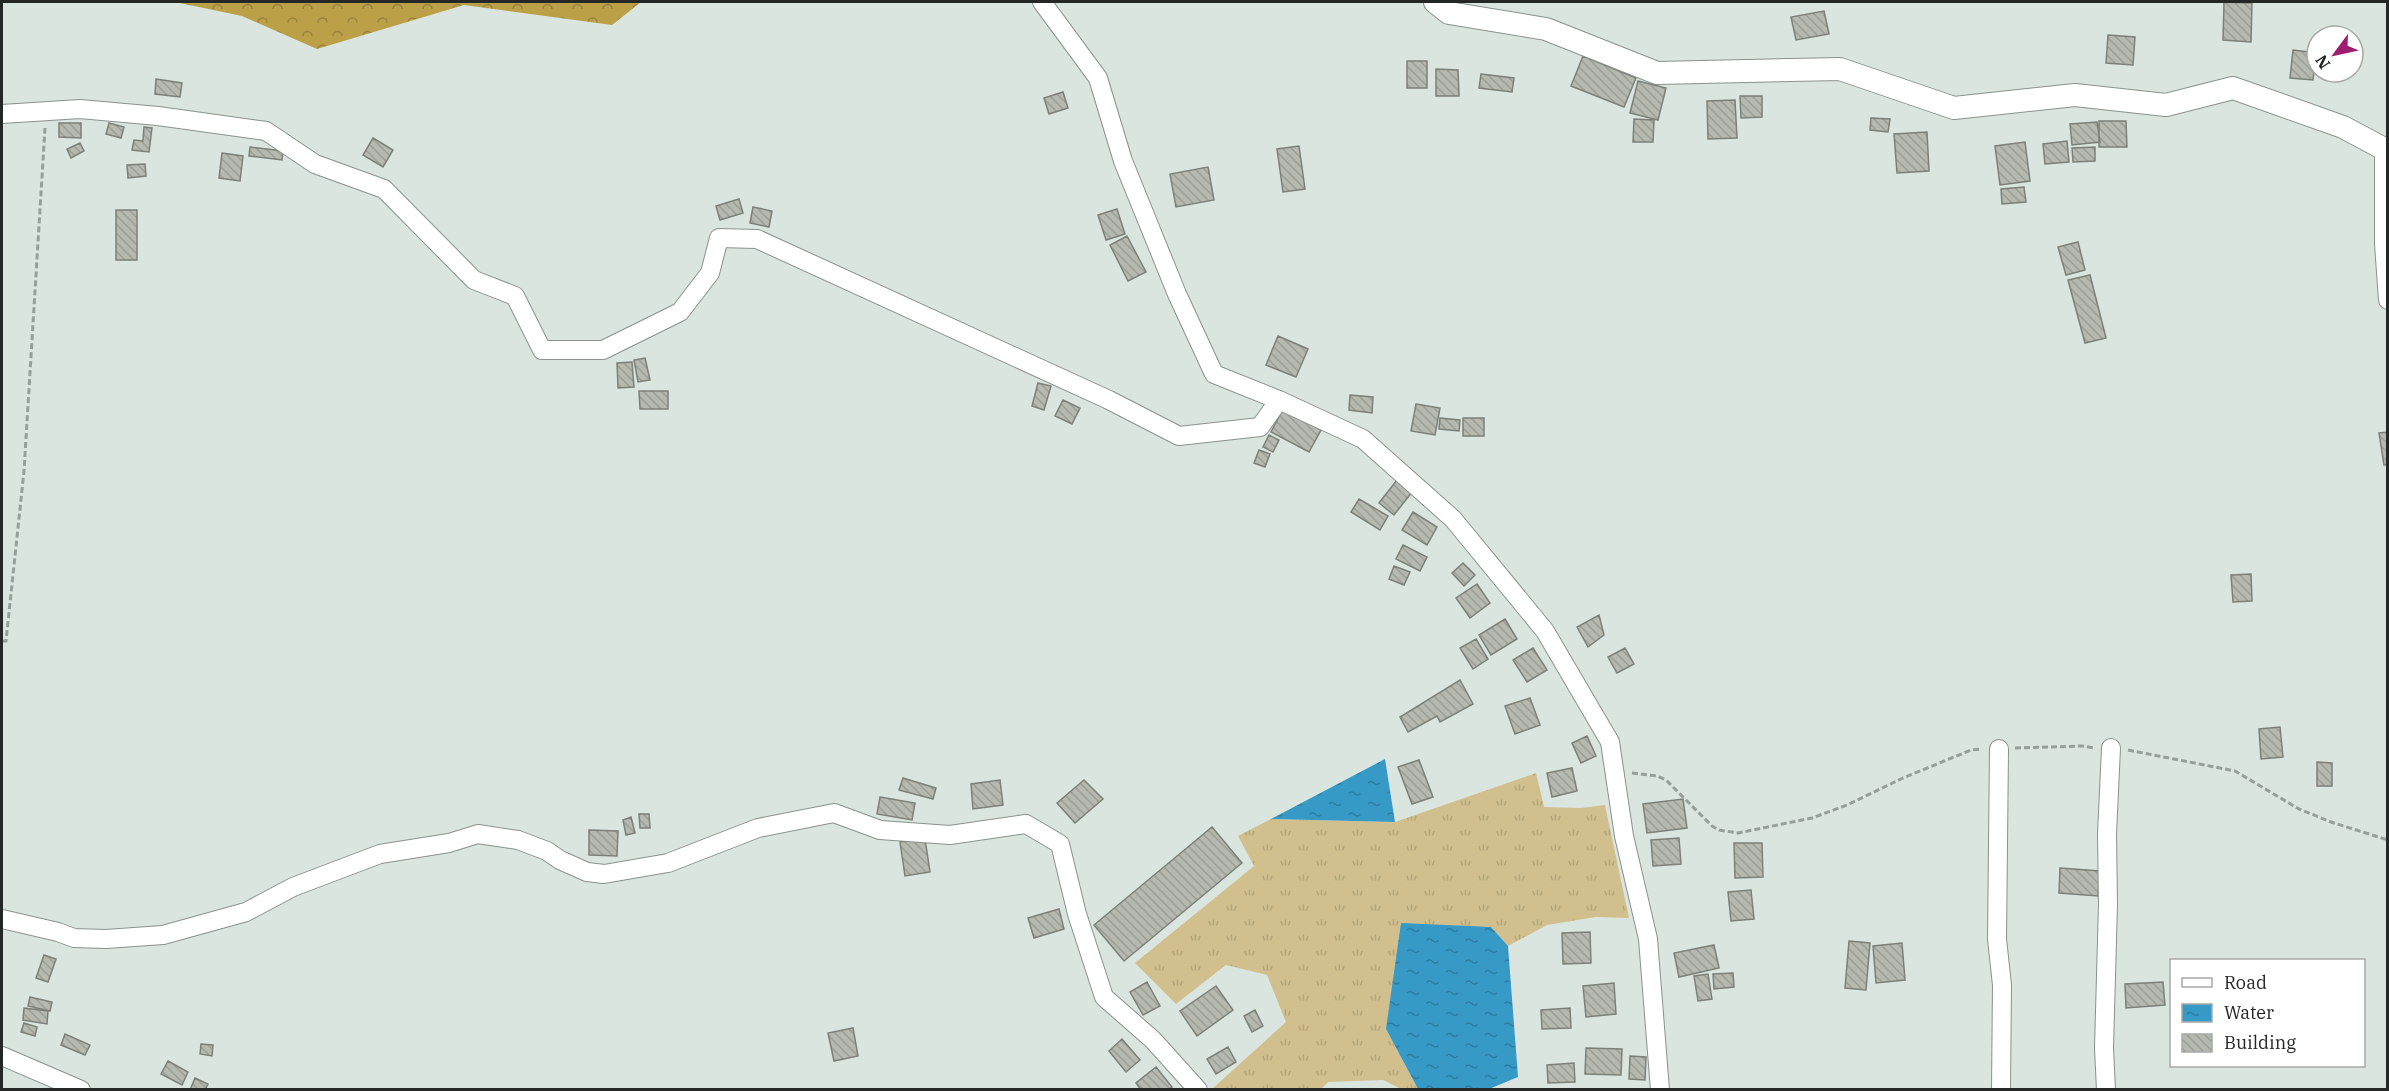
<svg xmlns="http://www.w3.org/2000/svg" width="2389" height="1091" viewBox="0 0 2389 1091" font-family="'IBM Plex Serif',serif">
<defs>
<pattern id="grass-tufts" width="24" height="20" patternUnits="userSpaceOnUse" patternTransform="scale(1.5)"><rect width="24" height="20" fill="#d1c08e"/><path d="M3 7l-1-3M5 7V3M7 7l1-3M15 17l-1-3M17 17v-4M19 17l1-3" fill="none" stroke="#b3a57a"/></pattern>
<pattern id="forest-crowns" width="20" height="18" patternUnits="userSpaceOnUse" patternTransform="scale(1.5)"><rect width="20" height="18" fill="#bba048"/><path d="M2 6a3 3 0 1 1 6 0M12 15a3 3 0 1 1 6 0" fill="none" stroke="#98823c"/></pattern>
<pattern id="water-ripples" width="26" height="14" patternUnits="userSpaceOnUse" patternTransform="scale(1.5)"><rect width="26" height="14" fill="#3699c6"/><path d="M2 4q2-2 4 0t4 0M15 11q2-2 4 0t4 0" fill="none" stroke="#2d7da1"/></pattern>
<pattern id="building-back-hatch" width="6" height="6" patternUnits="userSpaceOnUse" patternTransform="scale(1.5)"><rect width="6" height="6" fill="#b5b9b0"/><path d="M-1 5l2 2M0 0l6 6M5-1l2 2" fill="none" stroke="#9b9f97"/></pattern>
</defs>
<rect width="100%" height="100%" fill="#dbe5e0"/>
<path fill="url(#grass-tufts)" d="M1536,773L1544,807L1581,808L1605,805L1629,918L1596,917L1547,925L1508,946L1491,927L1386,1029L1418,1089H1401L1383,1080L1328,1082L1321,1089H1212L1286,1022L1267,975L1226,965L1176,1004L1135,963L1254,866L1238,836L1271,819L1395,822Z"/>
<path fill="url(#forest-crowns)" d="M175,2H641L612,25L464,5L317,49L242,16Z"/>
<path fill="url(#water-ripples)" d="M1385,759L1395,822L1271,819Z
M1401,923L1491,927L1508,946L1518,1077L1489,1089H1418L1386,1029Z"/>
<path fill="url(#building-back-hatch)" stroke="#7c8078" stroke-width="1.5" d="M2224,2L2252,3L2251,42L2223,40Z
M1824,11L1829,34L1796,40L1791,17Z
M2108,35L2135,37L2133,65L2106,63Z
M2293,50L2316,53L2313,80L2290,78Z
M1583,56L1636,78L1624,107L1571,86Z
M1407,61H1427V88H1407Z
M1436,69L1458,70L1459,96H1436Z
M1481,74L1514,78L1512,92L1479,88Z
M156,79L182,83L180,97L155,94Z
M1638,81L1666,88L1658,120L1630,113Z
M1063,92L1068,108L1049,114L1044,98Z
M1740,96H1762V117L1741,118Z
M1735,100L1737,138L1708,139L1707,101Z
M1871,118L1890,119L1888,132L1870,130Z
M1634,119L1654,120L1653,142H1633Z
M2099,121H2126L2127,147H2099Z
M2097,122L2100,142L2072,145L2070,124Z
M59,123H81V138L59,137Z
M109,123L124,127L121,138L106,134Z
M144,127L152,128L149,152L132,150L134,140L143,141Z
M1927,132L1929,171L1897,173L1894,134Z
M373,138L393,150L383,167L363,155Z
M2067,141L2069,162L2045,164L2043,144Z
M2025,142L2030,181L2000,185L1995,146Z
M80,143L84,151L71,158L67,149Z
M1299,146L1305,189L1283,192L1277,149Z
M250,147L283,151L282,160L249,156Z
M2095,147V161L2073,162L2072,148Z
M222,153L243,156L240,181L219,178Z
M145,164L146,176L128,178L127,165Z
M1208,167L1214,200L1176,207L1170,174Z
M2024,187L2026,202L2002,204L2001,189Z
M739,199L743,213L720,220L716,206Z
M753,207L772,211L769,227L750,223Z
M1117,209L1125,234L1106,240L1098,215Z
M116,210H137V260H116Z
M1127,236L1146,272L1128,281L1110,245Z
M2078,242L2085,270L2066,275L2058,247Z
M2090,275L2106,338L2085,343L2068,280Z
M1278,336L1308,349L1296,377L1266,365Z
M645,358L650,380L638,382L634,360Z
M632,362L634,387L618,388L617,363Z
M1038,383L1051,386L1044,410L1032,406Z
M639,391H668V409H640Z
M1350,395L1373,397L1372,413L1349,410Z
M1063,400L1080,408L1072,424L1055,416Z
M1416,404L1440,408L1435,435L1411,431Z
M1283,409L1321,430L1309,452L1271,432Z
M1440,418L1460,420L1459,431L1439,429Z
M1463,418H1484V436H1463Z
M2388,432V464L2384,465L2379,433Z
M1269,435L1279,440L1273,452L1263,447Z
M1259,450L1270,454L1265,467L1254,463Z
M1397,480L1412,492L1394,515L1379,503Z
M1359,499L1388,516L1380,530L1351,512Z
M1413,512L1437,527L1427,545L1402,530Z
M1403,545L1427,557L1420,571L1396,559Z
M1463,563L1475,575L1464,586L1452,573Z
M1394,566L1410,572L1404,585L1389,579Z
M2251,574L2252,601L2233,602L2231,575Z
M1477,584L1490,603L1470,618L1456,598Z
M1599,615L1604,635L1588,647L1577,627Z
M1505,619L1517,639L1491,655L1479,635Z
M1476,639L1488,659L1473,669L1460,648Z
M1533,648L1547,670L1527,682L1513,660Z
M1625,648L1634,664L1617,673L1608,657Z
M1460,680L1473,704L1440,722L1437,716L1408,732L1400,717Z
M1530,698L1540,725L1515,734L1505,706Z
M2280,727L2283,757L2261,759L2259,729Z
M1587,736L1596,756L1581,763L1572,743Z
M1419,760L1433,797L1412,804L1398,767Z
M2317,762L2332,763V786H2317Z
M1572,768L1577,791L1552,797L1547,773Z
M903,778L936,788L933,799L899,790Z
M1000,780L1003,805L973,809L971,784Z
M1084,780L1103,799L1075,823L1057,803Z
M880,797L915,803L912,820L877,814Z
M1683,799L1687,828L1647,833L1643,804Z
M639,814H649L650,828H640Z
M631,817L635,833L626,835L623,820Z
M1212,827L1242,863L1124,961L1094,925Z
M589,830L618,831L617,856L589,855Z
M1679,838L1681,864L1653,866L1651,840Z
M925,839L930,872L905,876L900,842Z
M1734,843H1762L1763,877L1735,878Z
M2060,868L2100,871L2098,896L2059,893Z
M1751,890L1754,919L1731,921L1728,892Z
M1059,909L1064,929L1034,938L1028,918Z
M1590,932L1591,963L1563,964L1562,933Z
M1849,941L1870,943L1866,990L1845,988Z
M1902,943L1905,980L1876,983L1873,946Z
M1714,945L1719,968L1679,977L1674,953Z
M44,955L56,959L48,982L36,978Z
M1733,973L1734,987L1714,989L1713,974Z
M1708,974L1712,999L1698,1001L1694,976Z
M1147,982L1160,1006L1143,1015L1130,992Z
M2163,982L2165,1005L2126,1008L2125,984Z
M1614,983L1616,1014L1586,1017L1583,986Z
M1216,986L1233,1010L1197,1036L1180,1011Z
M30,997L52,1002L50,1011L28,1006Z
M24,1008L48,1011L47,1024L23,1020Z
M1570,1008L1571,1028L1542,1029L1541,1010Z
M1255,1010L1263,1026L1252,1032L1244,1016Z
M24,1023L37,1027L35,1036L21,1032Z
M853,1028L858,1056L834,1061L828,1033Z
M65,1034L90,1045L85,1055L61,1045Z
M1122,1039L1140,1060L1126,1072L1109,1051Z
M201,1044L213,1045L212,1056L200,1054Z
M1228,1047L1236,1062L1216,1074L1207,1059Z
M1586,1048L1622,1049L1621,1075L1585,1074Z
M1630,1056L1646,1057L1645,1080L1629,1079Z
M168,1061L188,1072L182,1085L161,1074Z
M1574,1063L1575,1082L1548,1083L1547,1065Z
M1156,1067L1172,1087L1168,1090H1141L1136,1083Z
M195,1078L208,1084L205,1090H190Z"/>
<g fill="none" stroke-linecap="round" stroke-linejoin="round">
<g stroke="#89928d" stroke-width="20">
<path id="minor" d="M1042,2L1098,78L1123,161L1177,294L1214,374L1279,400L1363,439L1453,519L1545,631L1610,742L1624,836L1648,939L1660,1090
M2,114L80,109L158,116L266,131L315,164L384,189L474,280L515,296L542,350H603L680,312L710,273L719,238L757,239L1109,400L1179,436L1260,427L1279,400
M2384,149V244L2388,300
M1999,749L1997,939L2002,985L2001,1090
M2,919L58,932L74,938L106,939L163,935L246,912L293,887L380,854L449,843L478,834L518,840L547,851L560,860L587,872L604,874L668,863L758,828L834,813L880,830L950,835L1026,824L1060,844L1077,914L1104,997L1153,1040L1198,1090
M2,1056L81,1090
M2106,1090L2104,1048L2108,904L2107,834L2111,748"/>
</g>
<g stroke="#89928d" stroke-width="24">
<path id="tertiary" d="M1435,2L1449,13L1546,29L1657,73L1840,69L1954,108L2075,95L2166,105L2233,88L2343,127L2388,151"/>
</g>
<path stroke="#979f9b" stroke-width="3" stroke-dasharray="6 3" stroke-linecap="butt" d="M2,641H6L24,471L45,128
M2015,748L2082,746L2095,748
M2128,750L2235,771L2299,809L2331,822L2388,840
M1632,773L1657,776L1666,780L1712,826L1719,830L1738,833L1812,818L1847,805L1903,778L1971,750L1981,749"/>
<use href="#minor" stroke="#fff" stroke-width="18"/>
<use href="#tertiary" stroke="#fff" stroke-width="22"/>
</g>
<rect width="2389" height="1091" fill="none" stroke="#232725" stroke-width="6"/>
<rect x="2170" y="959" width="195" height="108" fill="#ffffff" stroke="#a7a9a8" stroke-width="1.5"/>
<rect x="2182" y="978" width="30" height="9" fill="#ffffff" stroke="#a7a9a8" stroke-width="1.5"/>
<text x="2224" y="989" font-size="18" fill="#232725">Road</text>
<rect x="2182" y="1004" width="30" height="18" fill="url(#water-ripples)" stroke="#a7a9a8" stroke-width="1.5"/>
<text x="2224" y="1019" font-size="18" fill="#232725">Water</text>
<rect x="2182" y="1034" width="30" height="18" fill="url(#building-back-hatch)" stroke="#a7a9a8" stroke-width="1.5"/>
<text x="2224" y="1049" font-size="18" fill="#232725">Building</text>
<g transform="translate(2335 54) rotate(237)"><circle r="28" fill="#ffffff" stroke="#a7a9a8" stroke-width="1.5"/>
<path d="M0-4.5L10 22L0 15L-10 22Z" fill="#9e1d70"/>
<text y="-9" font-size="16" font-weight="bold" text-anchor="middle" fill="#232725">N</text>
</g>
</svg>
